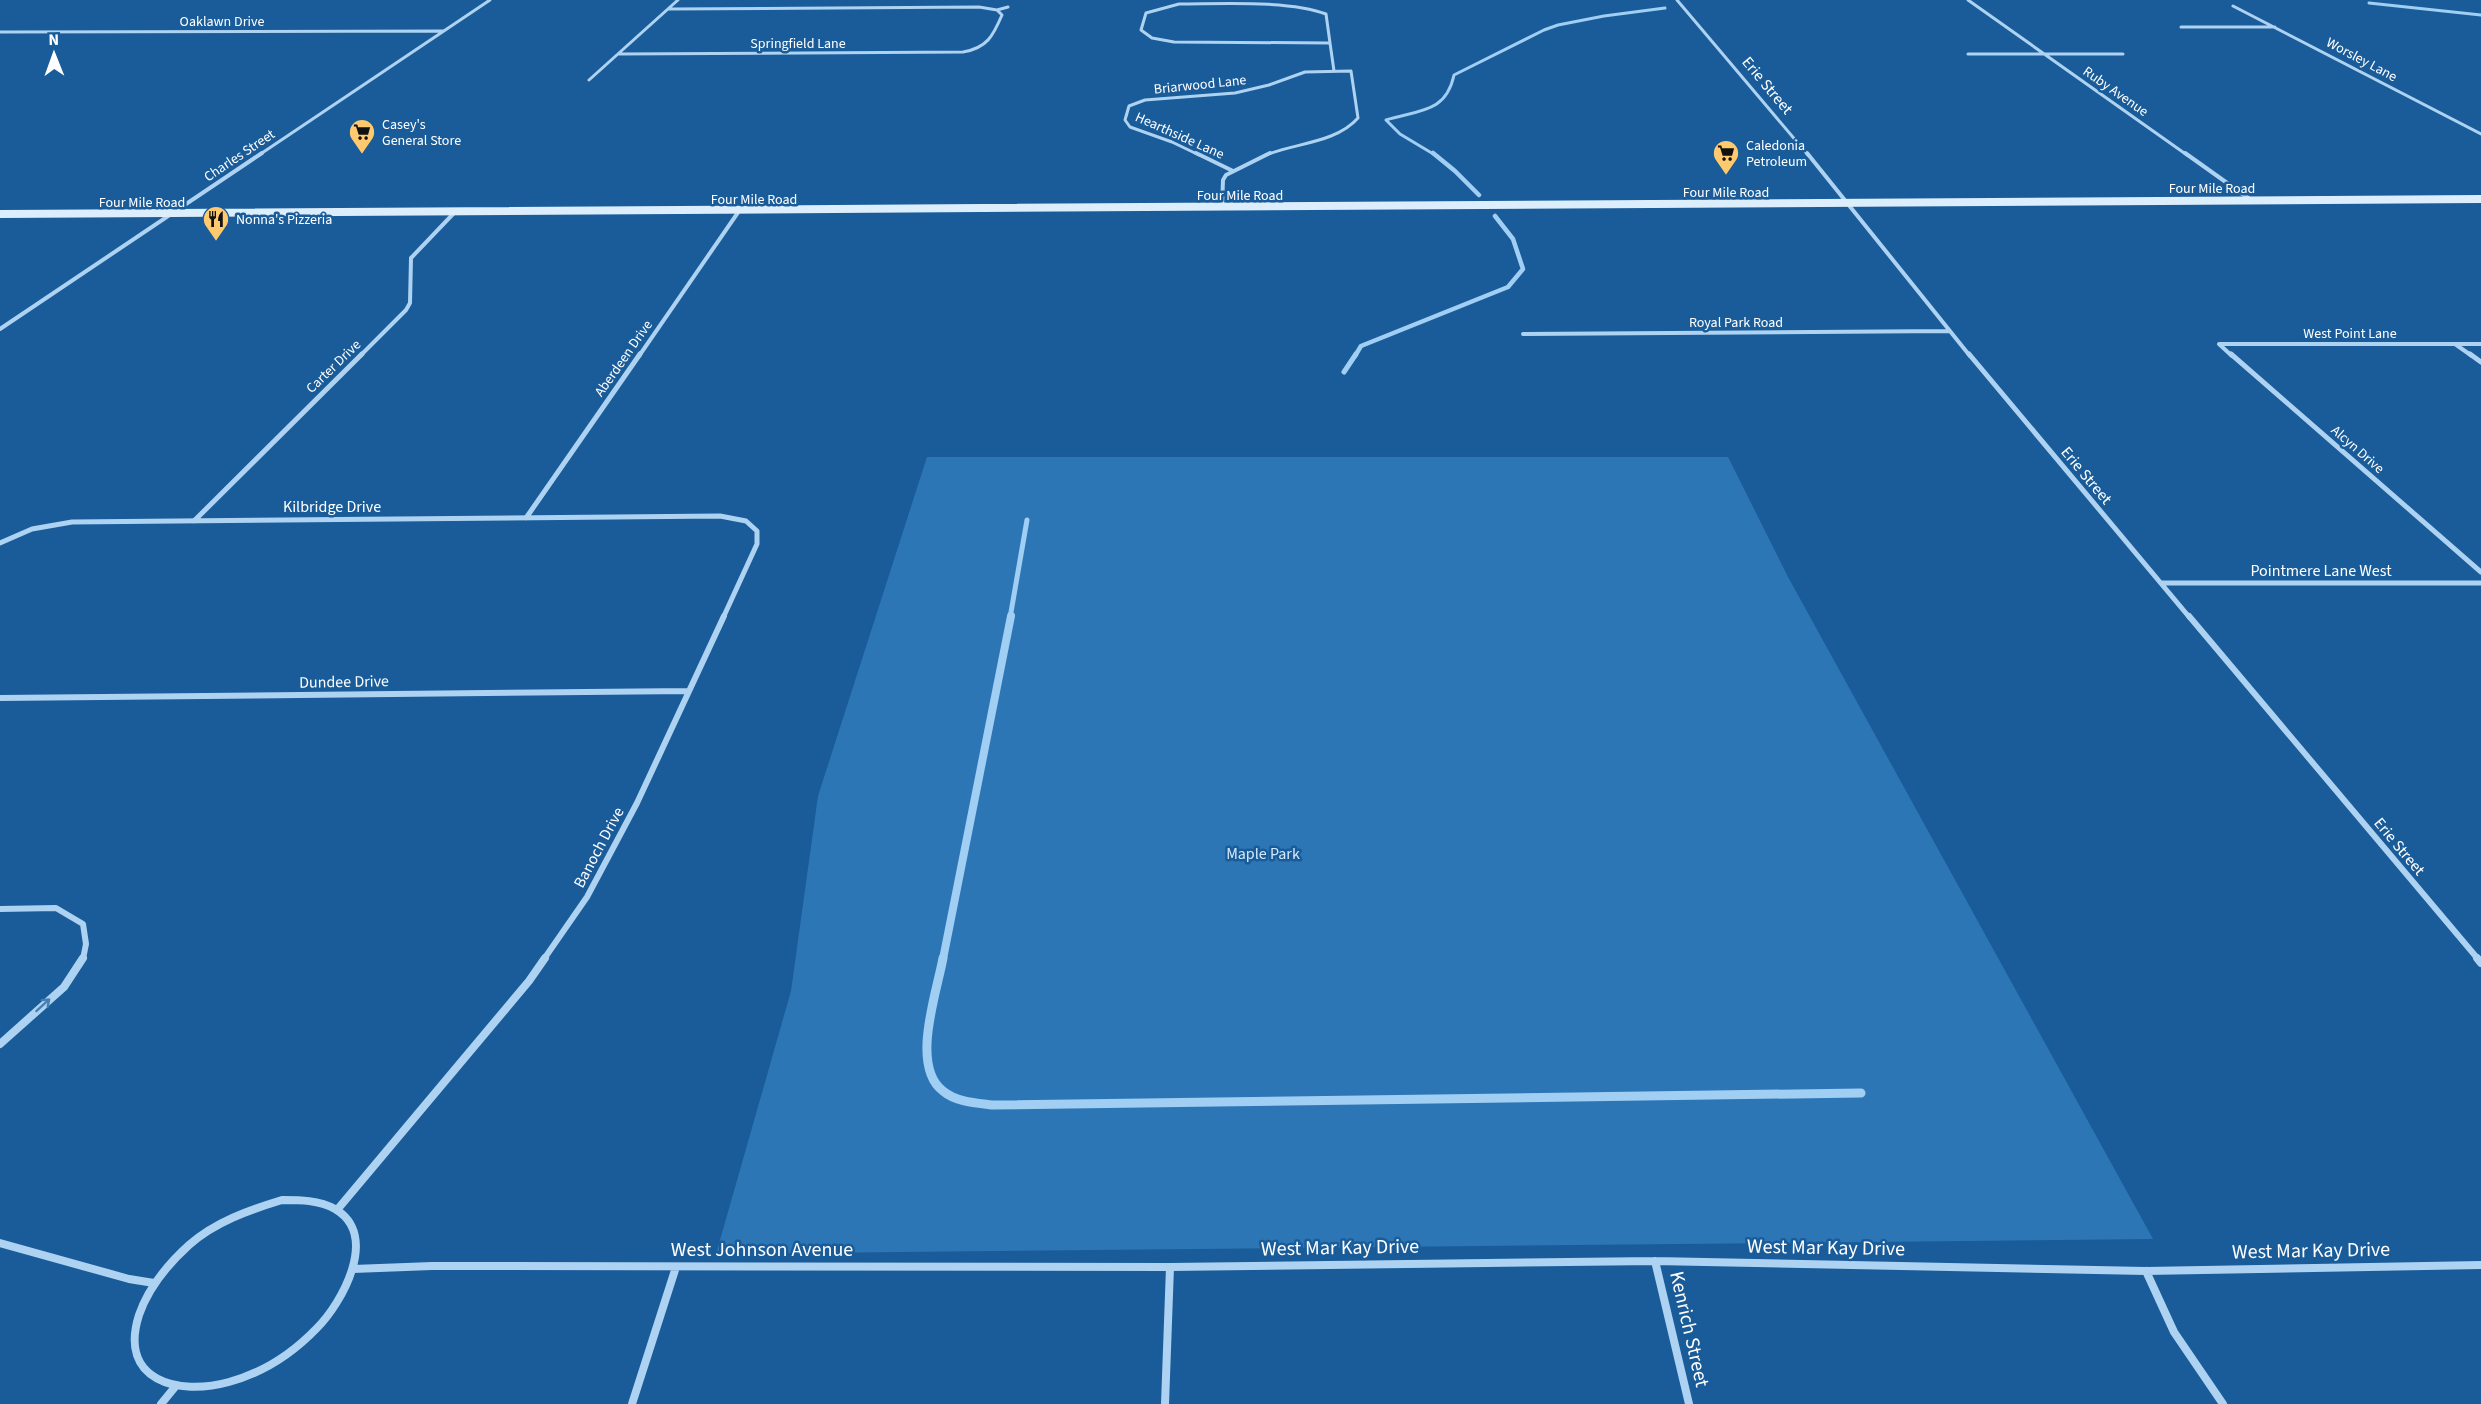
<svg xmlns="http://www.w3.org/2000/svg" width="2481" height="1404" viewBox="0 0 2481 1404" font-family="'Source Sans 3',sans-serif">
<rect width="100%" height="100%" fill="#195c99"/>
<path fill="#2d76b6" d="M927,457H1728L1788,577L2153,1239L716,1254L791,991L818,796Z"/>
<g fill="none" stroke-linecap="round" stroke-linejoin="round">
<path stroke="#a1cef3" stroke-width="3" d="M2369,3L2481,15
M1435,155L1400,134L1386,120C1419,110 1446,113 1454,75L1544,30L1558,25L1604,16L1665,8"/>
<path stroke="#a1cef3" stroke-width="4.5" d="M1433,153L1455,171L1479,195
M1355,356L1361,346L1508,287L1523,269L1513,239L1495,216"/>
<path stroke="#a1cef3" stroke-width="5" d="M1344,372L1356,354
M1010,618L1027,520"/>
<path stroke="#a1cef3" stroke-width="8" d="M943,959L1011,616"/>
<path stroke="#a1cef3" stroke-width="9" d="M943,958C937,992 910,1066 943,1091C956,1102 976,1103 992,1105L1861,1093"/>
<path stroke="#aed2f1" stroke-width="3" d="M1677,0L1808,155
M1968,0L2187,155
M1179,4C1220,4 1290,0 1326,14L1330,43L1174,42L1152,38L1141,30L1146,13Z
M2233,6L2481,134
M668,9L979,7L997,10L1008,7
M2181,27H2275
M0,32L443,31
M1330,43L1334,71
M618,54L963,52C987,48 993,36 1002,15L997,10
M1968,54H2123
M589,80L678,0
M259,155L490,0
M1199,155L1172,142L1130,127L1125,120L1129,106L1145,100L1235,93L1269,85L1305,72L1351,71L1358,118C1336,143 1295,143 1266,155"/>
<path stroke="#aed2f1" stroke-width="4" d="M1196,153L1233,171
M1807,153L1970,356
M2185,153L2251,200
M1222,207L1223,180L1226,175L1270,153
M0,329L262,153
M1523,334L1949,331
M2219,344L2232,356
M2219,344H2481
M2455,344L2472,356
M360,356L406,310L410,303L411,258L454,213
M639,356L739,211"/>
<path stroke="#aed2f1" stroke-width="5" d="M1969,354L2190,618
M2231,354L2481,572
M2470,354L2481,362
M526,518L640,354
M194,521L362,354
M0,543L32,529L72,522L720,516L746,521L757,531V544L723,618
M2161,583H2481"/>
<path stroke="#aed2f1" stroke-width="6" d="M2189,616L2478,959
M0,698L689,691
M0,909L56,908L83,924L86,944L83,959
M544,959L587,897L637,803L724,616"/>
<path stroke="#aed2f1" stroke-width="8" d="M2477,958L2481,963
M0,1044L64,987L83,958
M282,1200C300,1200 319,1200 335,1209C380,1235 342,1303 317,1328C293,1353 262,1373 229,1382C178,1396 118,1381 139,1315C148,1289 168,1264 189,1245C215,1222 249,1210 282,1200Z
M337,1210L529,981L545,958
M0,1243L129,1279L154,1283
M1655,1261L1689,1404
M353,1269L432,1266L1170,1267L1655,1261L2146,1271L2481,1265
M2146,1271L2174,1332L2223,1404
M161,1404L175,1387
M632,1404L676,1267
M1165,1404L1170,1267"/>
<path stroke="#dcedfc" stroke-width="8" d="M0,214L2481,199"/>
</g>
<defs><path id="oneway-shaft" d="M-6 0H5M1.5-3L5.5 0L1.5 3" fill="none" stroke-width="1.6" stroke-linecap="round" stroke-linejoin="round" transform="scale(1.5)"/></defs>
<use stroke="#467fb3" href="#oneway-shaft" transform="translate(43 1005) rotate(-42)"/>
<defs>
<g id="supermarket-pin" transform="scale(1.35)"><path d="M0 17L-7.5 6A9.5 9.5 0 1 1 7.5 6Z" fill="#ffc96e" stroke="#195c99"/><path d="M-6-5.5h2.5l.6 2H6L4.5 2H-2.5L-4.4-4H-6ZM-1.5 3.2a1.3 1.3 0 1 0 .1 0ZM3 3.2a1.3 1.3 0 1 0 .1 0Z" fill="#111"/></g>
<g id="restaurant-pin" transform="scale(1.35)"><path d="M0 17L-7.5 6A9.5 9.5 0 1 1 7.5 6Z" fill="#ffc96e" stroke="#195c99"/><path d="M-5-6h1v4h1v-4h1v4h1v-4h1v5L-1.5 .5V6h-2V.5L-5-1ZM5-6V6H3V1.5H1.5Q1.5-4 5-6Z" fill="#111"/></g>
</defs>
<g fill-rule="evenodd">
<use href="#supermarket-pin" x="362" y="132"/>
<use href="#supermarket-pin" x="1726" y="153"/>
<use href="#restaurant-pin" x="216" y="219"/>
</g>
<g text-anchor="middle" stroke-width="5" stroke-linejoin="round" paint-order="stroke">
<g font-size="14" fill="#fff" stroke="#195c99">
<text x="222" y="26">Oaklawn Drive</text>
<text x="798" y="48">Springfield Lane</text>
<text transform="translate(2362 59) rotate(28)" y="5">Worsley Lane</text>
<text transform="translate(1200 84) rotate(-6)" y="5">Briarwood Lane</text>
<text transform="translate(2116 91) rotate(35)" y="5">Ruby Avenue</text>
<text transform="translate(1180 135) rotate(24)" y="5">Hearthside Lane</text>
<text transform="translate(239 155) rotate(-34)" y="5">Charles Street</text>
<text x="2212" y="193">Four Mile Road</text>
<text x="1726" y="197">Four Mile Road</text>
<text x="1240" y="200">Four Mile Road</text>
<text x="754" y="204">Four Mile Road</text>
<text x="142" y="207">Four Mile Road</text>
<text x="1736" y="327">Royal Park Road</text>
<text x="2350" y="338">West Point Lane</text>
<text transform="translate(623 358) rotate(-55)" y="5">Aberdeen Drive</text>
<text transform="translate(333 366) rotate(-44)" y="5">Carter Drive</text>
<text transform="translate(2358 449) rotate(41)" y="5">Alcyn Drive</text>
</g>
<g font-size="14" fill="#fff" stroke="#195c99" text-anchor="start">
<text x="382" y="129">Casey's<tspan x="382" dy="16">General Store</tspan></text>
<text x="1746" y="150">Caledonia<tspan x="1746" dy="16">Petroleum</tspan></text>
<text x="236" y="224">Nonna's Pizzeria</text>
</g>
<g font-size="16" fill="#fff" stroke="#195c99">
<text transform="translate(1768 85) rotate(50)" y="6">Erie Street</text>
<text transform="translate(2087 475) rotate(50)" y="6">Erie Street</text>
<text x="332" y="512">Kilbridge Drive</text>
<text x="2321" y="576">Pointmere Lane West</text>
<text transform="translate(344 681) rotate(-1)" y="6">Dundee Drive</text>
<text transform="translate(2400 846) rotate(50)" y="6">Erie Street</text>
<text transform="translate(598 847) rotate(-62)" y="6">Banoch Drive</text>
</g>
<g font-size="16" fill="#d5eafc" stroke="#195c99">
<text x="1263" y="859">Maple Park</text>
</g>
<g font-size="20" fill="#fff" stroke="#195c99">
<text transform="translate(1340 1247) rotate(-1)" y="7">West Mar Kay Drive</text>
<text transform="translate(1826 1247) rotate(1)" y="7">West Mar Kay Drive</text>
<text x="762" y="1256">West Johnson Avenue</text>
<text transform="translate(2311 1250) rotate(-1)" y="7">West Mar Kay Drive</text>
<text transform="translate(1690 1329) rotate(77)" y="7">Kenrich Street</text>
</g>
</g>
<g transform="translate(54 54) rotate(359)" stroke="#195c99" stroke-width="4.5" paint-order="stroke">
<path d="M0-4.5L10 22L0 15L-10 22Z" fill="#ffffff"/>
<text y="-9" font-size="16" font-weight="bold" text-anchor="middle" fill="#ffffff">N</text>
</g>
</svg>
